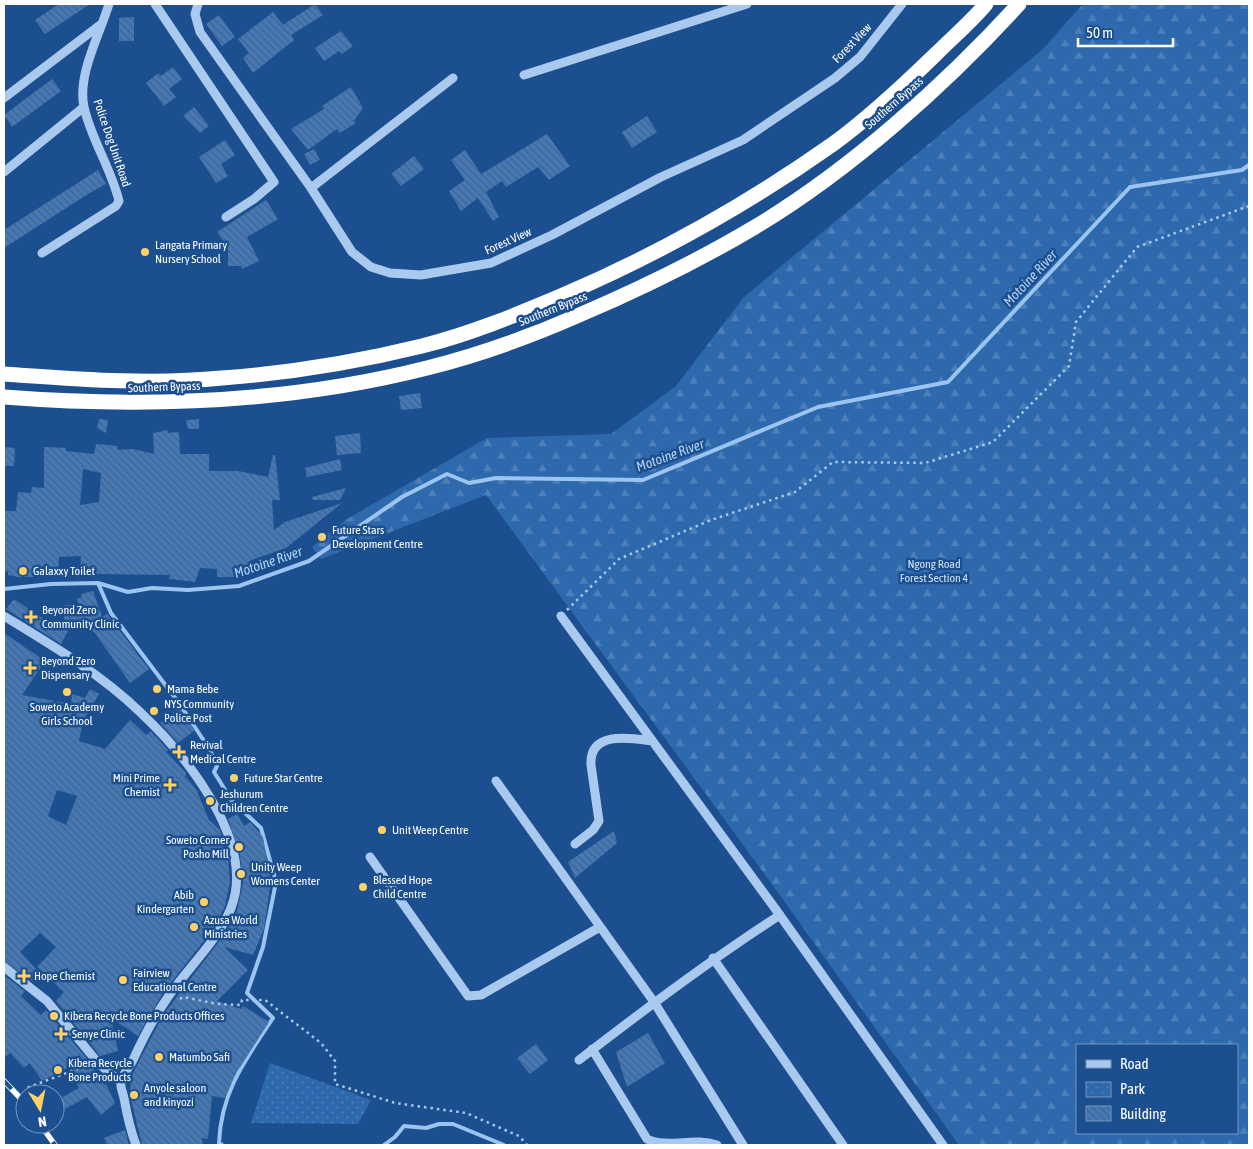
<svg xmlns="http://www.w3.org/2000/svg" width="1253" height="1149" viewBox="0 0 1253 1149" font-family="'Asap Condensed',sans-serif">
<defs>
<pattern id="forest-firs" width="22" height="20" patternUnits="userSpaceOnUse" patternTransform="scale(1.25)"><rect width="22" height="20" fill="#2e69ad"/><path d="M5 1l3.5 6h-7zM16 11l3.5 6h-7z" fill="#4d80b9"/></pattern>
<pattern id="park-dots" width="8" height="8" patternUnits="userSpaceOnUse" patternTransform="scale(1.25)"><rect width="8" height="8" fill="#2e69ad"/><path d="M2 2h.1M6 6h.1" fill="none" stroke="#4d80b9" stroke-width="1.8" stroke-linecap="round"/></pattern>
<pattern id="building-back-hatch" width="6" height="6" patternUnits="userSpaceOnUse" patternTransform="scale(1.25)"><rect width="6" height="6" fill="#4478b7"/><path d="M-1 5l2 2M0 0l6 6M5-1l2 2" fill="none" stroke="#486282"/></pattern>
</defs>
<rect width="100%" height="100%" fill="#1b4f8f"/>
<path fill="url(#forest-firs)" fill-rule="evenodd" d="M1083,4H1249V1145H959L769,880L486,495L321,559L312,547L347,519L487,438L611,434L676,386L744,297L1042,50ZM1077,1045H1237V1133H1077Z"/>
<path fill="url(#park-dots)" d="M270,1063L371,1100L358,1124L251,1123Z"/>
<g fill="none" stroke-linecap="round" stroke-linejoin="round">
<path stroke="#9cc4f0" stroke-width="4" d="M98,583L111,613L179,703L210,750L217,766L214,772L232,801L261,828L276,882L263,947L247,993L273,1018C246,1059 221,1091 219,1143L222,1145
M4,589L51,584L98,583L128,592L152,588L188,590L239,586L309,561L402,497L447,474L469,483L496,478L643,480L818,407L948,382L1130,187L1242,170L1249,165
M384,1145L395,1137L404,1126L426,1128L439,1124H453L504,1145"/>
</g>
<path fill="url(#building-back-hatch)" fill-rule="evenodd" d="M59,4H90L45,34L35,20Z
M315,4L323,15L291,35L294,40L253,73L243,58L249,53L238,39L273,12L283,25Z
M219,15L235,37L222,46L206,24Z
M134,17V41H119V18Z
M341,31L353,46L342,54L339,51L324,61L315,48Z
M173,67L182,79L169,89L176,97L164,106L146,83L158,73L161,76Z
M52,79L61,91L12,127L4,115Z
M351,87L363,108L354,121L356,123L340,133L337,129L308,150L291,129L324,109L322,106Z
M194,107L209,126L200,133L183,116Z
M647,116L657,132L632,148L622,132Z
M547,134L570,166L549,180L538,167L506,187L502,181L486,192L499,217L493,221L478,198L461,211L449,191L465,180L451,160L465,150L481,174Z
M225,140L235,155L221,164L228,176L216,183L199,157Z
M314,149L320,160L310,165L304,154Z
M414,156L424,169L401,186L391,174Z
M98,170L106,184L88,194L4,248V230Z
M266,200L278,219L247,237L259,261L242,269L241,266H228V248L217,232Z
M420,393L422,408L401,410L399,396Z
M99,419L108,420L106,433L97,428Z
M199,419V429H188L186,420Z
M168,430L167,433L179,432L180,454H209V471H238L268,477L273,455H275L280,500H272L274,530L285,522L342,503L286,548L249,561L248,571H238V577H217V569L200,568L195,582L169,579L170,575L100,574L80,572L81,556L59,557L58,577H18L8,575V571L4,572V511H16L18,492L31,493L32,487L44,488V447L66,448V451L94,454L96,444L118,446L117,450L133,449L154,454L153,433ZM83,469L101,473L99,502L80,505Z
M360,433L361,453L337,455L335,436Z
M4,447L15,448L14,466H4Z
M340,459L342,470L307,477L305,468Z
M346,488L340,500H313L312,497Z
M93,591L102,617L107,614L149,669L130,683L95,633L91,630H65L68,631L61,644L6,609L14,599L39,616L64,629V605H79L77,599L82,597L81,594Z
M4,633L45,661L22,695L71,704L72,694L85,698L90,689L99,694L83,721L79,741L105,749L130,720L146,735L151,731L153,734L168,750L166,752L186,773L185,776L196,789L209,820L220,830L228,857L230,882L225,906L214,928L163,993L138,1036L111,1018L118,1051L100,1056L56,1001L64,992L37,967L56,947L40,933L20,952L38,971L32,981L4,961V698L6,691L4,690ZM57,790L77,796L66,825L48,816Z
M179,708L195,730L178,743L160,723Z
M237,814L244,826L250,822L263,837L271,881L264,929L253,955L224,947L248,970L217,1001L241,1009L243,1006L269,1022L239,1069L238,1068L225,1098L212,1096L208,1139L202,1138L203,1145H142L130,1095L131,1077L163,1015L224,935L237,911L243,883L240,855L228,819Z
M614,831L617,843L575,878L568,862Z
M6,977L25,991L21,996L41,1015L46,1010L87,1059L74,1063L92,1065L104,1085L106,1084L115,1103L101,1115L87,1097L63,1110L57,1100L79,1088L69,1067L42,1081L30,1063L24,1068L10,1053L4,1058V980Z
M648,1033L665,1063L627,1087L616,1052Z
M536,1044L548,1060L530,1074L517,1058Z
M125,1130L129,1145H107L104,1138Z"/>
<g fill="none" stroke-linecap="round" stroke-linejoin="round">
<path stroke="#a9c9ee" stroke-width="2.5" stroke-dasharray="2.5 4" stroke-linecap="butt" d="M567,610L619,559L711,520L795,492L833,462L925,463L993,442L1069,366L1076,322L1137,247L1249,206
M180,999L183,997L218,1004L241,1005L242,1000H265L321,1043L335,1061V1084L395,1103L466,1113L519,1136L527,1145
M25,1094L29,1087L88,1065
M23,1100L25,1095"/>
<path stroke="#a9c9ee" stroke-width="9" d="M155,4L274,182L254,199L226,217
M198,4L195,14L200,32L311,188L352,252L371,267L390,273L421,275L491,263L552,235L661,177L743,140L835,78L860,57L902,4
M524,75L747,4
M4,98L100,25
M4,172L84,107
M311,188L453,78
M42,253L116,206L119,201C111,168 91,139 84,107C77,75 100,34 109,4
M4,616C50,644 101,674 140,712C185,754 257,842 231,908C219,939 187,969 168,997C154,1017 143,1038 133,1060C130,1066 121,1076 121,1083C120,1087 123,1093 124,1098C127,1115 130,1129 136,1145
M561,616L774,907L943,1145
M496,781L654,1002L743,1145
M575,844L593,830L599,821L591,765C589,730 631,738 652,741
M370,857L468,996L481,995L600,927
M713,958L843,1145
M4,967L47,1001L99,1064L121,1082
M592,1049L647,1139C668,1149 693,1137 717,1145
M579,1060C645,1009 710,960 780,915"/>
<path stroke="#fff" stroke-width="15" d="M4,374C77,379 149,385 222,378C289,373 357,362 422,346C470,334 516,315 561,296C657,255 748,204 833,144C869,118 904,85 936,54C953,37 971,22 986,4
M4,397C145,408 289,403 427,368C479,355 529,337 577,316C638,290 698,261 755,227C850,170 945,85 1019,4"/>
<g stroke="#fff" stroke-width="5.5">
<path id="rail" d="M4,1081L25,1103
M40,1124L55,1145"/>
</g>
<use href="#rail" stroke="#1b4f8f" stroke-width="4" stroke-dasharray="11" stroke-linecap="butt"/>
</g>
<g fill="#ffd166" stroke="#1b4f8f" stroke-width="2">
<circle cx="145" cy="252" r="5"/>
<circle cx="322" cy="537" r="5"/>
<circle cx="23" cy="571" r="5"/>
<path d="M28.5 609.5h5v5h5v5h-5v5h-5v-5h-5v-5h5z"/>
<path d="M27.5 660.5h5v5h5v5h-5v5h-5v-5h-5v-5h5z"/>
<circle cx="157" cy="689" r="5"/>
<circle cx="67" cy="692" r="5"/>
<circle cx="154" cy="711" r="5"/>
<path d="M176.5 744.5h5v5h5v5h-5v5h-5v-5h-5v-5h5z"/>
<circle cx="234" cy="778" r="5"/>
<path d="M167.5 777.5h5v5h5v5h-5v5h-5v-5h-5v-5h5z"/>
<circle cx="210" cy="801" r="5"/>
<circle cx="382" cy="830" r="5"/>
<circle cx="239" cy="847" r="5"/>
<circle cx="241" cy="874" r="5"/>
<circle cx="363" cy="887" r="5"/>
<circle cx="204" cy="902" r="5"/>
<circle cx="194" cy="927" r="5"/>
<path d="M21.5 968.5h5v5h5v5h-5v5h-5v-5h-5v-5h5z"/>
<circle cx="123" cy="980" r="5"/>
<circle cx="54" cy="1016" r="5"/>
<path d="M58.5 1026.5h5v5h5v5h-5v5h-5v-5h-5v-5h5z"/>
<circle cx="159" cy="1057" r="5"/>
<circle cx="58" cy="1070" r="5"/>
<circle cx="134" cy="1095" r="5"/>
</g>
<g text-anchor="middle" stroke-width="5" stroke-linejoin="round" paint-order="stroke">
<g font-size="12" fill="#fff" stroke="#1b4f8f">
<text transform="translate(852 43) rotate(-46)" y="4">Forest View</text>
<text transform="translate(894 103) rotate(-41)" y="4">Southern Bypass</text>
<text transform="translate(112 143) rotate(71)" y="4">Police Dog Unit Road</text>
<text transform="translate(508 241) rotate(-24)" y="4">Forest View</text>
<text transform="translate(553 309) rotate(-22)" y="4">Southern Bypass</text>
<text transform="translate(164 387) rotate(-2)" y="4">Southern Bypass</text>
</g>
<g font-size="12" fill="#fff" stroke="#1b4f8f" text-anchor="start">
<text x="155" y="249">Langata Primary<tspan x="155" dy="14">Nursery School</tspan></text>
<text x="332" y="534">Future Stars<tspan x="332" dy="14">Development Centre</tspan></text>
<text x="33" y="575">Galaxxy Toilet</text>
<text x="42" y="614">Beyond Zero<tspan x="42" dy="14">Community Clinic</tspan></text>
<text x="41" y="665">Beyond Zero<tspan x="41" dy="14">Dispensary</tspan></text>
<text x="167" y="693">Mama Bebe</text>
<text x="164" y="708">NYS Community<tspan x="164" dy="14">Police Post</tspan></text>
<text x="67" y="711" text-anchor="middle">Soweto Academy<tspan x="67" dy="14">Girls School</tspan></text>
<text x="190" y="749">Revival<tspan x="190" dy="14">Medical Centre</tspan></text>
<text x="160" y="782" text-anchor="end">Mini Prime<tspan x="160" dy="14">Chemist</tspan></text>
<text x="244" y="782">Future Star Centre</text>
<text x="220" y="798">Jeshurum<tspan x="220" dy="14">Children Centre</tspan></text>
<text x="392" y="834">Unit Weep Centre</text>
<text x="229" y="844" text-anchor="end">Soweto Corner<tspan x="229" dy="14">Posho Mill</tspan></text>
<text x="251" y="871">Unity Weep<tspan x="251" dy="14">Womens Center</tspan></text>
<text x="373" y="884">Blessed Hope<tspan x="373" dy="14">Child Centre</tspan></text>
<text x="194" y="899" text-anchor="end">Abib<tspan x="194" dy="14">Kindergarten</tspan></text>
<text x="204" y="924">Azusa World<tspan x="204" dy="14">Ministries</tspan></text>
<text x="133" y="977">Fairview<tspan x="133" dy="14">Educational Centre</tspan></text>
<text x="34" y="980">Hope Chemist</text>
<text x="64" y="1020">Kibera Recycle Bone Products Offices</text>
<text x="72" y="1038">Senye Clinic</text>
<text x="169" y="1061">Matumbo Safi</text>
<text x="68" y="1067">Kibera Recycle<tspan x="68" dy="14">Bone Products</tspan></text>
<text x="144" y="1092">Anyole saloon<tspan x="144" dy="14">and kinyozi</tspan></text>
</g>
<g font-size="12" fill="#cfe3fa" stroke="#1b4f8f">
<text x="934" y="568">Ngong Road<tspan x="934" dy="14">Forest Section 4</tspan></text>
</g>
<g font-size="14" font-style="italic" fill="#b5d3f5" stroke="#1b4f8f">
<text transform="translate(1030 278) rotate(-47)" y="5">Motoine River</text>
<text transform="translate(670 455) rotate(-20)" y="5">Motoine River</text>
<text transform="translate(268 562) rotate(-19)" y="5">Motoine River</text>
</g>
</g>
<rect width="1253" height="1149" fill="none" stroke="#ffffff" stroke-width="10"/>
<rect x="1076" y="1044" width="162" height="90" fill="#1b4f8f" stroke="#7695bc"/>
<rect x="1086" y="1060" width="25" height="8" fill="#a9c9ee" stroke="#7695bc"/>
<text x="1120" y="1069" font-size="15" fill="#ffffff">Road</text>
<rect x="1086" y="1082" width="25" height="15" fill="url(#park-dots)" stroke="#7695bc"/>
<text x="1120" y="1094" font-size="15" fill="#ffffff">Park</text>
<rect x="1086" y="1106" width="25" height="15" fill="url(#building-back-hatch)" stroke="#7695bc"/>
<text x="1120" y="1119" font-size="15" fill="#ffffff">Building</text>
<g transform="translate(40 1109) rotate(170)"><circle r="24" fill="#1b4f8f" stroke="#7695bc"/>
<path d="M0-4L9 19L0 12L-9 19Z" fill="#ffd166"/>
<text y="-8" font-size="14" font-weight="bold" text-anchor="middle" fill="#ffffff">N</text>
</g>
<path d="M1078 38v8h95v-8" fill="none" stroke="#ffffff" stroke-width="2.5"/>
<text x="1086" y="38" font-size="15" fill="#ffffff" stroke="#1b4f8f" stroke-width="4" paint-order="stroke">50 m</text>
</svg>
